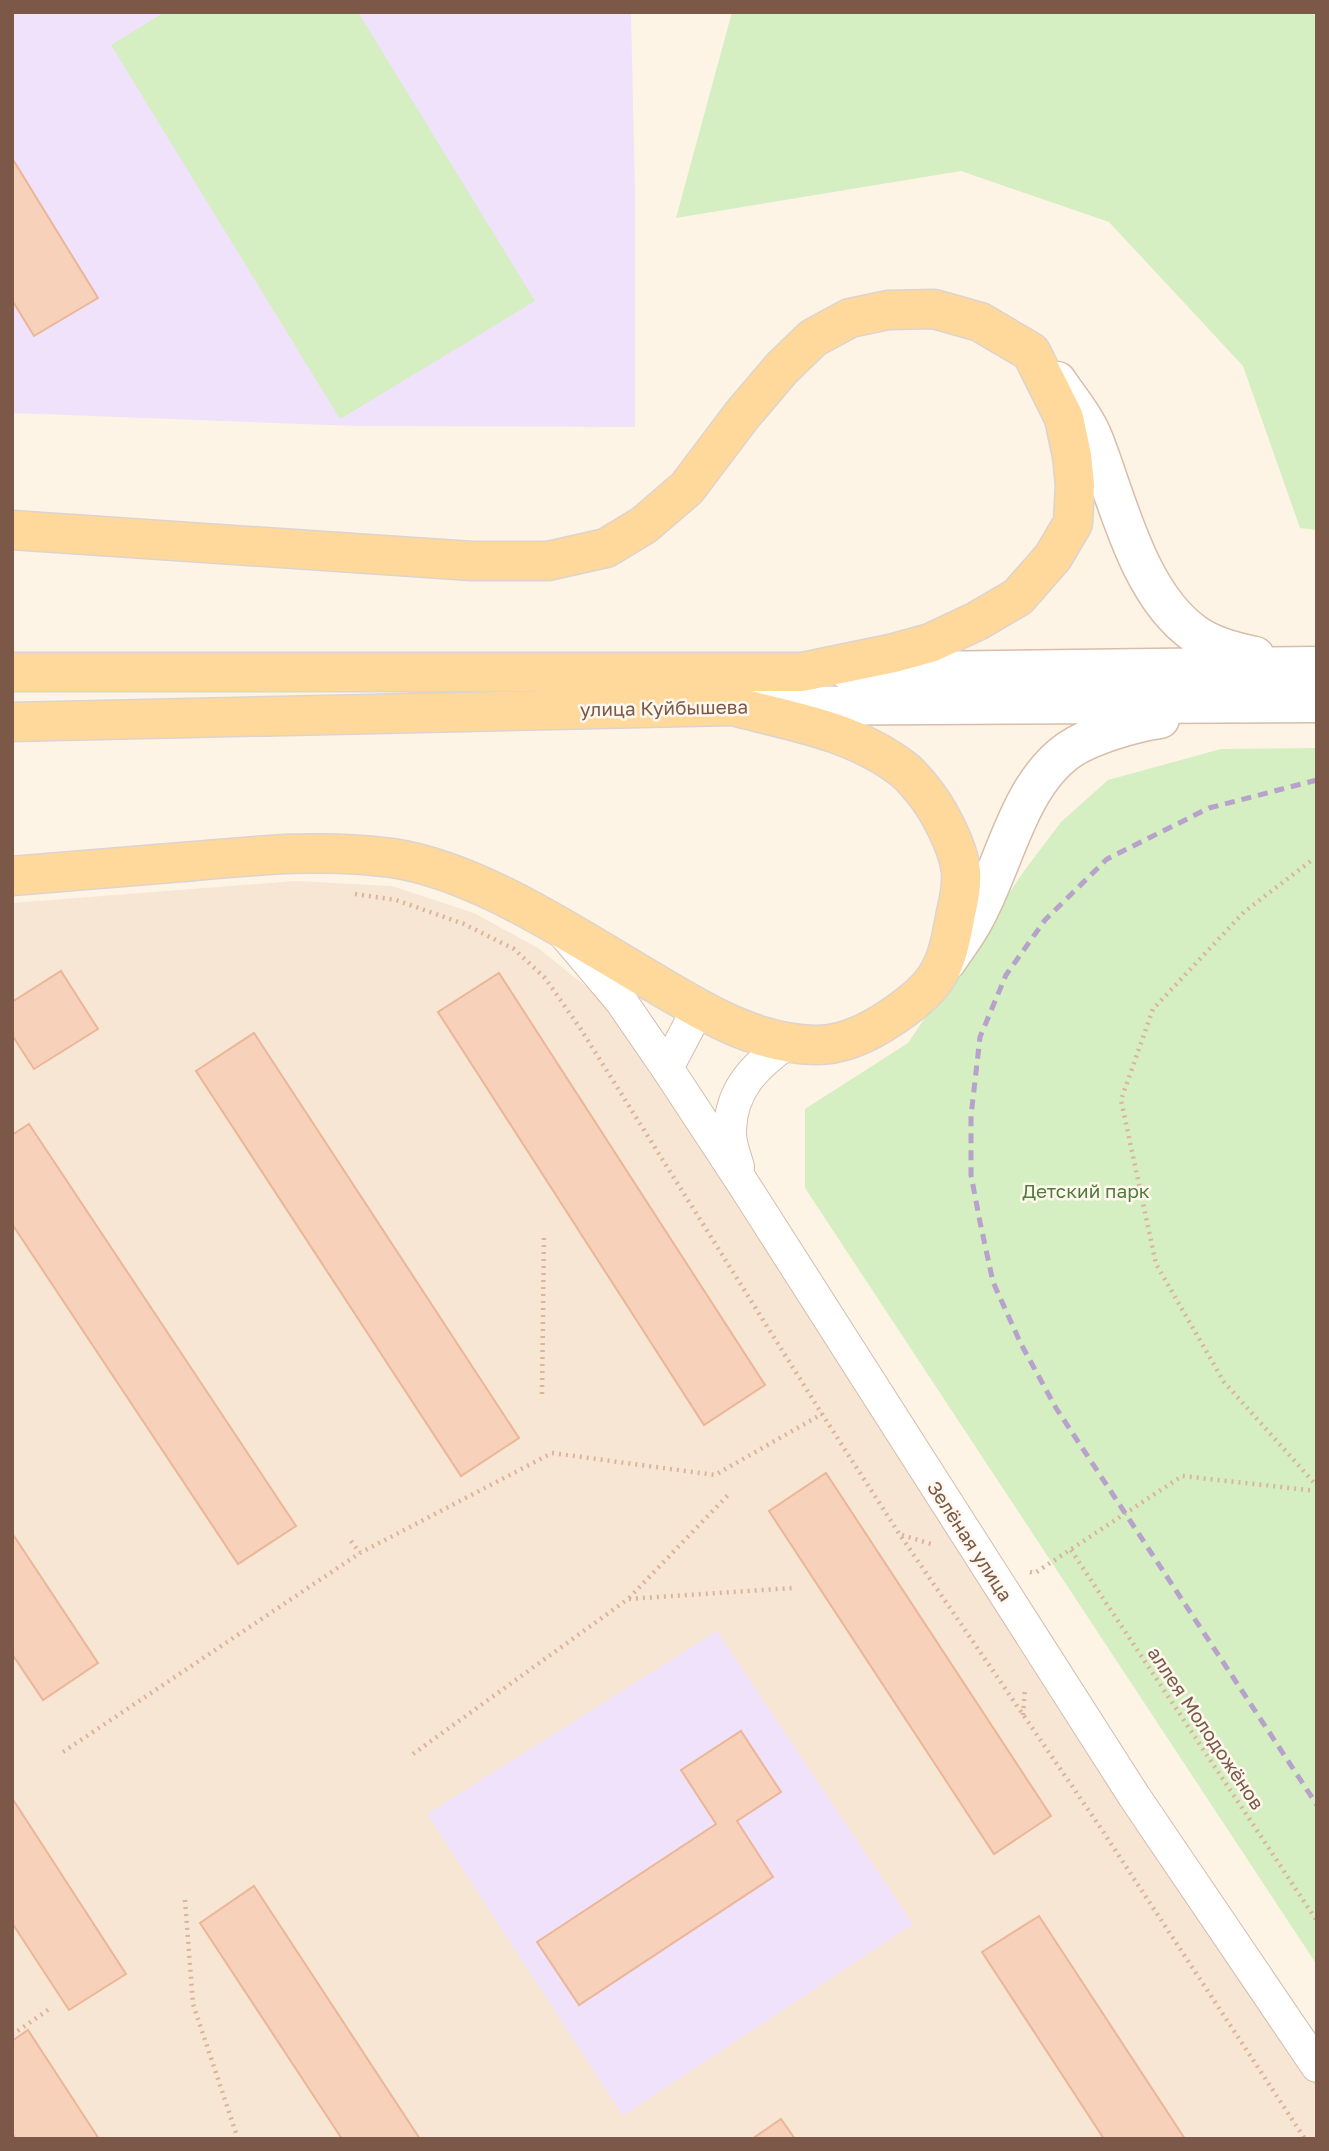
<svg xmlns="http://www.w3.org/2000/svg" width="1329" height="2151" viewBox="0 0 1329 2151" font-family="'Golos Text',sans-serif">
<rect width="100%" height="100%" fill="#fef4e5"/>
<path fill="#f7e6d3" d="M295,881L392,886L474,913L538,948L608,1004L1317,2084V2139H12V903Z"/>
<path fill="#f1e2fb" d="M12,12H631L635,195V427L356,426L12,413Z
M717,1631L913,1924L623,2116L427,1814Z"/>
<path fill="#d5eec2" d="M165,12H358L535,301L340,419L111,45Z
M732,12H1317V530L1300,528L1243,366L1109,222L961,171L676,218Z
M1317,748V1965L805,1188V1109L908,1043L1024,871L1061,822L1108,780L1221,749Z"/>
<path fill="#f7d1ba" stroke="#ebb698" stroke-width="2" d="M12,158L98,298L34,336L12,300Z
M61,971L98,1029L34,1069L12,1035V1002Z
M499,973L765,1385L704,1425L438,1012Z
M254,1033L519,1438L461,1476L196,1071Z
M29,1124L296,1526L238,1564L12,1224V1135Z
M826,1473L1051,1816L994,1854L769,1511Z
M12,1533L98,1663L43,1700L12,1654Z
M741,1731L781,1792L737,1821L773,1877L579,2005L537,1942L716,1824L681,1770Z
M12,1798L126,1974L69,2010L12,1923Z
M254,1886L420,2139H342L200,1923Z
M1039,1916L1185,2139H1104L982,1952Z
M28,2030L99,2139H16L12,2133V2041Z
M781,2119L795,2139H752Z"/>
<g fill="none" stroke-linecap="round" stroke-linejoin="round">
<g stroke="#d4bdac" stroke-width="34">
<path id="minor" d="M567,937L621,1001L667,1068L742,1182L1134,1796L1317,2066
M667,1068L698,1009
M738,1167C735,1156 729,1142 730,1130C731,1089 756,1065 787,1043"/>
</g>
<g stroke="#d8bda9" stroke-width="41">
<path id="secondary" d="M1057,381C1069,399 1086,419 1094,440C1118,501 1138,594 1195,634C1212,646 1235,652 1255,656
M850,672L1317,666
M759,706L1317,703
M947,961C957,946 968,932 976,916C1005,863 1018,786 1069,750C1091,735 1133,723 1160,719"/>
</g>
<g stroke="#ddd4cf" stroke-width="41">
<path id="primary" d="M12,530L472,561H548L606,548L644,525L687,488L742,415L782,368L813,338L850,318L888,310L934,309L980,322L1031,352L1064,418L1072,456L1075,485L1073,523L1053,557L1018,597L977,621L930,643L894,653L802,672H12
M12,722L732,706C791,721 854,731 903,769C910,774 916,782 922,789C938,808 958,846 961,871C962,884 959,901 956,913C952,933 949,956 938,974C929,990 907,1007 892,1017C870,1032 841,1046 814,1045C757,1044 705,1013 658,985C580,940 481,871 392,858C326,849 261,855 195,861C134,866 73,871 12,876"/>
</g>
<path stroke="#dcb49c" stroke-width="4.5" stroke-dasharray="2 5" stroke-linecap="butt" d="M1317,860H1312L1244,912L1153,1009L1121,1100L1156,1264L1224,1382L1317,1486
M355,894L396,900L464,924L514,949L545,978L580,1028L822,1414L900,1535L1098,1824L1305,2139
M542,1394L544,1233
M902,1535L934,1545
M351,1541L360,1553
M1071,1550L1317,1921
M1030,1572L1035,1573L1182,1476L1317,1491
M629,1598L729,1494
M1023,1715L1025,1689
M63,1752L360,1553L552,1453L715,1475L822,1414
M413,1754L628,1599L792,1588
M185,1900L193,2004L238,2139
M12,2035L52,2007"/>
<use href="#minor" stroke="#fff" stroke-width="32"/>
<use href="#secondary" stroke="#fff" stroke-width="38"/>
<use href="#primary" stroke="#ffd89c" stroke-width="38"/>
<path stroke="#b6a2ca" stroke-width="5" stroke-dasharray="10 7" stroke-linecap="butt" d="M1317,780L1209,808L1107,859L1045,920L1006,975L980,1037L971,1116V1175L980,1222L993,1282L1021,1344L1056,1408L1317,1805"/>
</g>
<g text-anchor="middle" stroke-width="5" stroke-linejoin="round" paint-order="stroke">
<g font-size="19" fill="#7b5847" stroke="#fff8ee">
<text transform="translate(664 708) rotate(-1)" y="7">улица Куйбышева</text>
<text transform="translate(970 1541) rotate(57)" y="7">Зелёная улица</text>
<text transform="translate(1206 1728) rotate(56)" y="7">аллея Молодожёнов</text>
</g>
<g font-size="19" fill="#507b3b" stroke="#fff8ee">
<text x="1086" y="1198">Детский парк</text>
</g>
</g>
<rect width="1329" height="2151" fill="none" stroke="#7b5847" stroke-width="28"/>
</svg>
